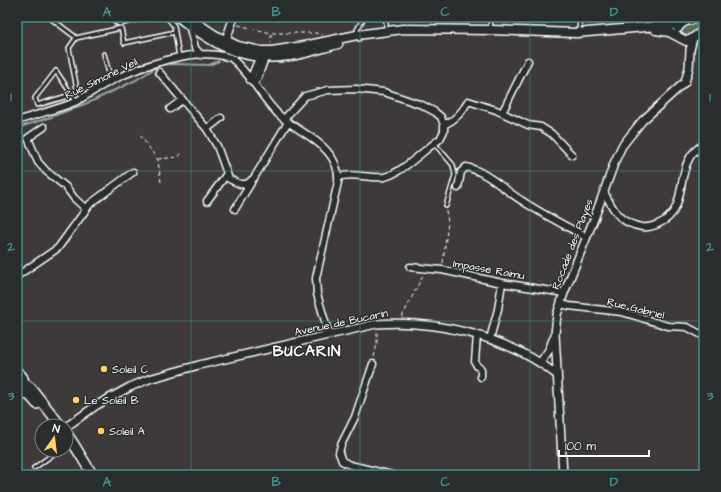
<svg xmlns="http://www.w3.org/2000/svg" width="721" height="492" viewBox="0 0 721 492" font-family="'Architects Daughter',sans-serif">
<rect width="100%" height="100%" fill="#3d3a39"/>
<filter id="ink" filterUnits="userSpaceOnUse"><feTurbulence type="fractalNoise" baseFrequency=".025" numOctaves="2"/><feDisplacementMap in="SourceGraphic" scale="8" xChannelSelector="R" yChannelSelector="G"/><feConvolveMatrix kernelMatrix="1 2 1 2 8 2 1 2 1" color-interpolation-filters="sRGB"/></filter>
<g filter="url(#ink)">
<path fill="#566c58" stroke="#aab6ac" d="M700,17H704V30L690,40L677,33V30Z"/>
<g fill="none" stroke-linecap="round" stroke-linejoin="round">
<path stroke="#95a4ac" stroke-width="2" d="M17,128L51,117L90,102L136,80L160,65L174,64L209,65L219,61"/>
<g stroke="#fff" stroke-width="6">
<path id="service" d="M49,17L74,36
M112,17L115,22L119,24L149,17
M167,17L174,26L179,57
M490,17L491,29
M386,31V21L388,17
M579,31L580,17
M359,39L357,30L364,17
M104,54L111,81
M71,95L37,105L35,98L56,71L76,101
M83,97L77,89L69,48L76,38L121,28L124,43L175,32
M434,143L453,165L455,175L446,206
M66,445H67
M34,468L59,450"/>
</g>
<g stroke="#fff" stroke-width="9">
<path id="minor" d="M189,25L195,48L201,55
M159,72L207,129L217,146L229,179L240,184H247L254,178L288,122
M250,80L259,58L262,56
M254,84L258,77L265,58L262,55
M170,109L182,100
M502,113L528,61
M284,119L305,96L328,90L356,89L384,92L422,105L435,112L441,117L444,125C455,120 463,112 468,101L496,110L528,125L541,127L552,134L572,155
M17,121C36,114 56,110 75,102C87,96 96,89 107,83C140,66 195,46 231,58C250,73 261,97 278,114C293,128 314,136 327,151C335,160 339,171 338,182L316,278L317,294L329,335
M44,127L28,138L38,162L46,171L66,187L74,198L86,209
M207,129L221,118
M338,177C354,172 369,179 384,177C401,174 425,149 440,139L444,131V125
M458,188L461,172L466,167C488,172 505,191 524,202C544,215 566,226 586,237
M604,192C614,211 619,223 642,227C648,228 654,226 660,223C686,211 677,180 689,159C692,152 698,148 704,144
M207,201L226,175
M235,209L251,183
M410,267L442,270L502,283L564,293
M17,276L58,248L90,204L133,172
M561,304L569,306L622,312L668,326L687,327L704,336
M477,335L475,362L477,366L481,369V377
M490,339L498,309L502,283
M373,364L355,417L341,445L339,453L342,461L350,465L392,475"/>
</g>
<g stroke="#fff" stroke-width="10">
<path id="tertiary" d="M224,45L234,17
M542,360L549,350L554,337
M66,427L97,405L130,387L149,379L199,365L376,324C436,319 509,337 557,375
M563,475L555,334L557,315L564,293L594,219L615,161L622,146L642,121L685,82L689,68L690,50L693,38"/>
</g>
<g stroke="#fff" stroke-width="11">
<path id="secondary" d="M178,17C215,45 243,63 290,56C306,54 322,48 338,44
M188,17L215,35L238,46L261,51H272L304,46L357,35L403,29L491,30L576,33L680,24
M678,28C683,19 692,21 700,17
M656,30L669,32L686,41L690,40L704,30"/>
</g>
<g stroke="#fff" stroke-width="12">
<path id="primary" d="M17,372C23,376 25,381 23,387
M24,383L31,388L61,426
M19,391L30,396L37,404
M66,433C76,446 83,461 93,475"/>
</g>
<path stroke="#fff" stroke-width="1" stroke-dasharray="4 3" stroke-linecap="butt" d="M238,25L271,33H316L323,35
M271,34V43
M140,135L158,160L161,183
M158,159L178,157L182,153
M443,263L448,222L446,211
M402,317L423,275
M374,357L377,344V331"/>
<use href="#service" stroke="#2a2d2e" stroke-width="3"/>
<use href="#minor" stroke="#2a2d2e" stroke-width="6"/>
<use href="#tertiary" stroke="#2a2d2e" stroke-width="7"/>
<use href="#secondary" stroke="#2a2d2e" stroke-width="8"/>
<use href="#primary" stroke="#2a2d2e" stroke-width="9"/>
</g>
</g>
<path fill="none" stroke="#3f918b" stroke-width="1" stroke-opacity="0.55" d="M191,17V475M360,17V475M530,17V475M17,171H704M17,321H704"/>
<g fill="#ffd166" stroke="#2a2d2e" stroke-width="1.5">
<circle cx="104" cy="369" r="4"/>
<circle cx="76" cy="400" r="4"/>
<circle cx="101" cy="431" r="4"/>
</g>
<g text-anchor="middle" stroke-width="3" stroke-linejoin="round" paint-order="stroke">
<g font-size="11" fill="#fff" stroke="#2a2d2e">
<text transform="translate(101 78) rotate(-26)" y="4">Rue Simone Veil</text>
<text transform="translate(572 244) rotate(-69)" y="4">Rocade des Playes</text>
<text transform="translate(489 269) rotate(10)" y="4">Impasse Raimu</text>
<text transform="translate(636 308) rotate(14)" y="4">Rue Gabriel</text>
<text transform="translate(341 322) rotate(-12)" y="4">Avenue de Bucarin</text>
</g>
<g font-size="11" fill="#fff" stroke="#2a2d2e" text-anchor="start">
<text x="112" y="373">Soleil C</text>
<text x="84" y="404">Le Soleil B</text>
<text x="109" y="435">Soleil A</text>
</g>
<g font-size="15" font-weight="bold" letter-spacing="1" fill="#fff" stroke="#2a2d2e">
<text x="307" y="356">BUCARIN</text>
</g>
</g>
<rect width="721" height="492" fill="none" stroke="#2a2d2e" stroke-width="44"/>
<g transform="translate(54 438) rotate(14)"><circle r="19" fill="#2a2d2e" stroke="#7f8182"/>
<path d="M0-3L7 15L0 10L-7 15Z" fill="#ffd166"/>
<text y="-6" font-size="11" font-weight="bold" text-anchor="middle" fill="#ffffff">N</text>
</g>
<path d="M559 450v6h90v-6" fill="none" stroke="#ffffff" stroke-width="2"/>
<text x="565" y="450" font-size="12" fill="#ffffff" stroke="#2a2d2e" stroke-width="3" paint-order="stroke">100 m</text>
<rect x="22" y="22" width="677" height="448" fill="none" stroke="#3f918b" stroke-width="1.5"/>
<g font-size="13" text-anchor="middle" font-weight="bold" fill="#3f918b">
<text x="107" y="16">A</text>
<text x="276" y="16">B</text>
<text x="445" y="16">C</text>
<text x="614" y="16">D</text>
<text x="11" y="101">1</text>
<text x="710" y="101">1</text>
<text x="11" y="251">2</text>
<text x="710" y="251">2</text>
<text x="11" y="400">3</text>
<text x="710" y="400">3</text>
<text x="107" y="486">A</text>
<text x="276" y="486">B</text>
<text x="445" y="486">C</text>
<text x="614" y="486">D</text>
</g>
</svg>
